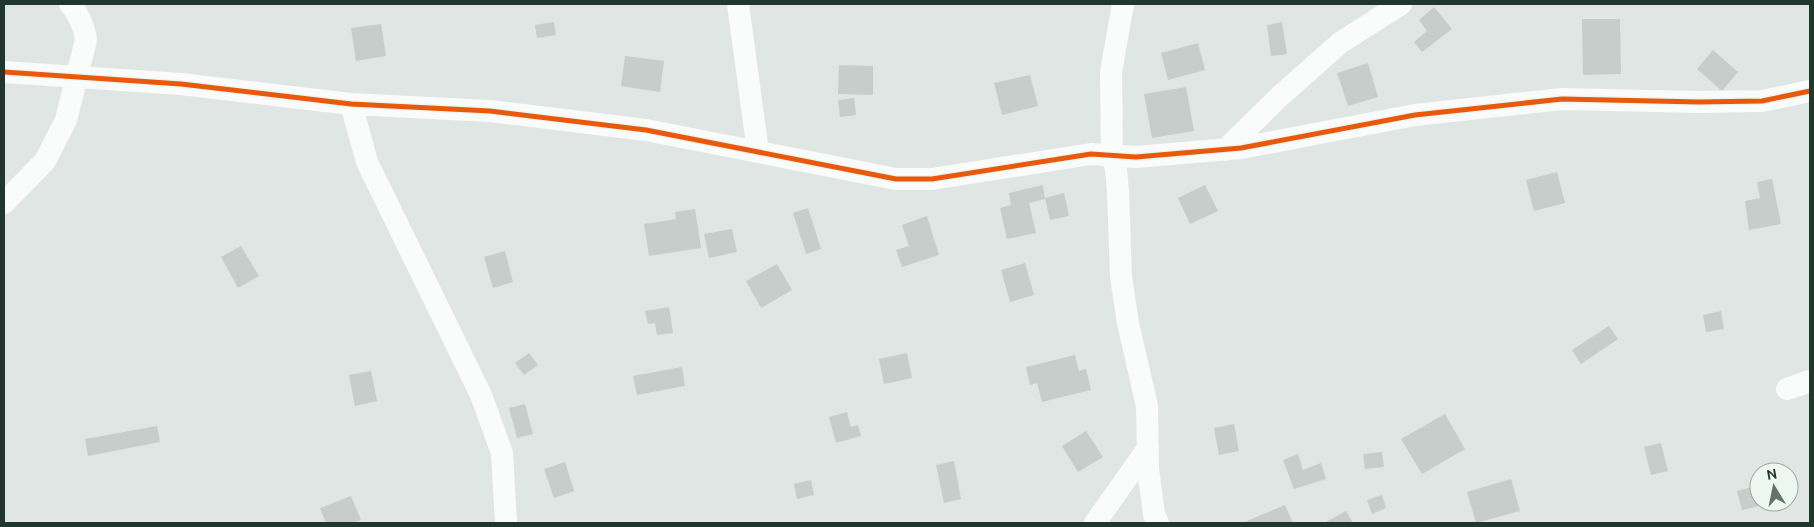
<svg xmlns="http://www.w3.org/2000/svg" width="1814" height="527" viewBox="0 0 1814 527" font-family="Ubuntu,sans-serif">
<rect width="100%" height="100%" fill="#e0e6e3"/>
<path fill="#c7cdca" d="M1434,7L1452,29L1422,52L1414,42L1427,31L1419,20Z
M1582,19H1620L1621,74L1583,75Z
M554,22L556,35L537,38L535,25Z
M1282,22L1287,54L1271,56L1267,25Z
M381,24L386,56L356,61L351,28Z
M1198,43L1205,70L1168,80L1161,53Z
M1713,50L1738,72L1722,91L1697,69Z
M625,56L664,61L660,92L621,86Z
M1368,63L1378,97L1348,106L1337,73Z
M839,65L873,66V95L838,94Z
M1030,75L1038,106L1002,115L994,83Z
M1186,87L1194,131L1152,138L1144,94Z
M854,98L856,115L840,117L838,100Z
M1557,172L1565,203L1534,211L1526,180Z
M1772,179L1781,224L1749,230L1745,201L1760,198L1757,182Z
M1043,185L1045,199L1029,203L1036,233L1007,239L1000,208L1011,205L1009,193Z
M1205,185L1218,211L1190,224L1178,198Z
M1064,193L1069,216L1050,220L1045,198Z
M808,208L821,249L806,254L793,213Z
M695,209L701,248L649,256L644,224L676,219L675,212Z
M927,216L939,255L902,267L896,250L909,246L902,225Z
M732,229L737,252L709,258L704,234Z
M241,246L259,276L238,288L221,257Z
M505,251L513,282L493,288L484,257Z
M1025,263L1034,295L1010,302L1001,270Z
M777,264L792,290L761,308L746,281Z
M669,307L673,333L657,335L655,323L648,324L645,311Z
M1721,311L1724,329L1706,332L1703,315Z
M1609,326L1618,339L1581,364L1572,350Z
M529,353L538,365L524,375L515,363Z
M907,353L912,378L884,384L879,359Z
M1075,355L1079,371L1086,369L1091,390L1042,402L1037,383L1030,385L1026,367Z
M682,367L685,386L637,395L633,376Z
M371,371L377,401L355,406L349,375Z
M525,404L533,434L517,438L509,408Z
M847,412L851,427L858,425L861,436L836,443L829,417Z
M1445,414L1465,449L1422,474L1401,439Z
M1234,424L1239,451L1219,455L1214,428Z
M157,426L160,442L88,456L85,439Z
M1086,431L1103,457L1078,472L1062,446Z
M1661,443L1668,471L1651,475L1644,447Z
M1382,452L1384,467L1365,469L1363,454Z
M1298,454L1303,470L1321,463L1326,479L1294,489L1283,460Z
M954,461L961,499L944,503L936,465Z
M565,462L574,491L554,498L544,469Z
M1511,479L1520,511L1476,523L1467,492Z
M811,480L814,495L797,499L794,484Z
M1759,485V502L1773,503L1742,510L1737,491Z
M1382,495L1386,508L1372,514L1367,500Z
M351,496L361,520L353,523H326L320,508Z
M1285,505L1293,523H1242Z
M1346,511L1353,523H1324Z"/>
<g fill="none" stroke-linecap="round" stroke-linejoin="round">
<path stroke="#fafbfb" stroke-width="22" d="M738,4L758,152
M1123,4L1111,72L1112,156L1116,169L1118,192L1121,277L1128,323L1147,406L1148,469L1154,514L1158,523
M4,72L181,84L351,104L490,111L646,130L896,179H932L1091,154L1136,157L1241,148L1415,115L1562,99L1699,102L1762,101L1810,91
M351,104L367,162L481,395L502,453L506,523
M1225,150L1278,98L1340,43L1401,4
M4,203L45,161L66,120L86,40C84,25 79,16 70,4
M1787,389L1810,381
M1095,523L1148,448"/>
<g stroke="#eef6f1" stroke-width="8">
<path id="cycleway" d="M4,72L181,84L351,104L490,111L646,130L896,179H932L1091,154L1136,157L1241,148L1415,115L1562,99L1699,102L1762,101L1810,91"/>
</g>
<use href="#cycleway" stroke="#e8590c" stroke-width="5"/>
</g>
<rect width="1814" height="527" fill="none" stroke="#20372e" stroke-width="10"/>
<g transform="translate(1774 487) rotate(350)"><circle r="24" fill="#eef6f1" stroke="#9caaa3"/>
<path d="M0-4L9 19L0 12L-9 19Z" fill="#63746d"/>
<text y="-8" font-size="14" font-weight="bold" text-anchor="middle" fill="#20372e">N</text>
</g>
</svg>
